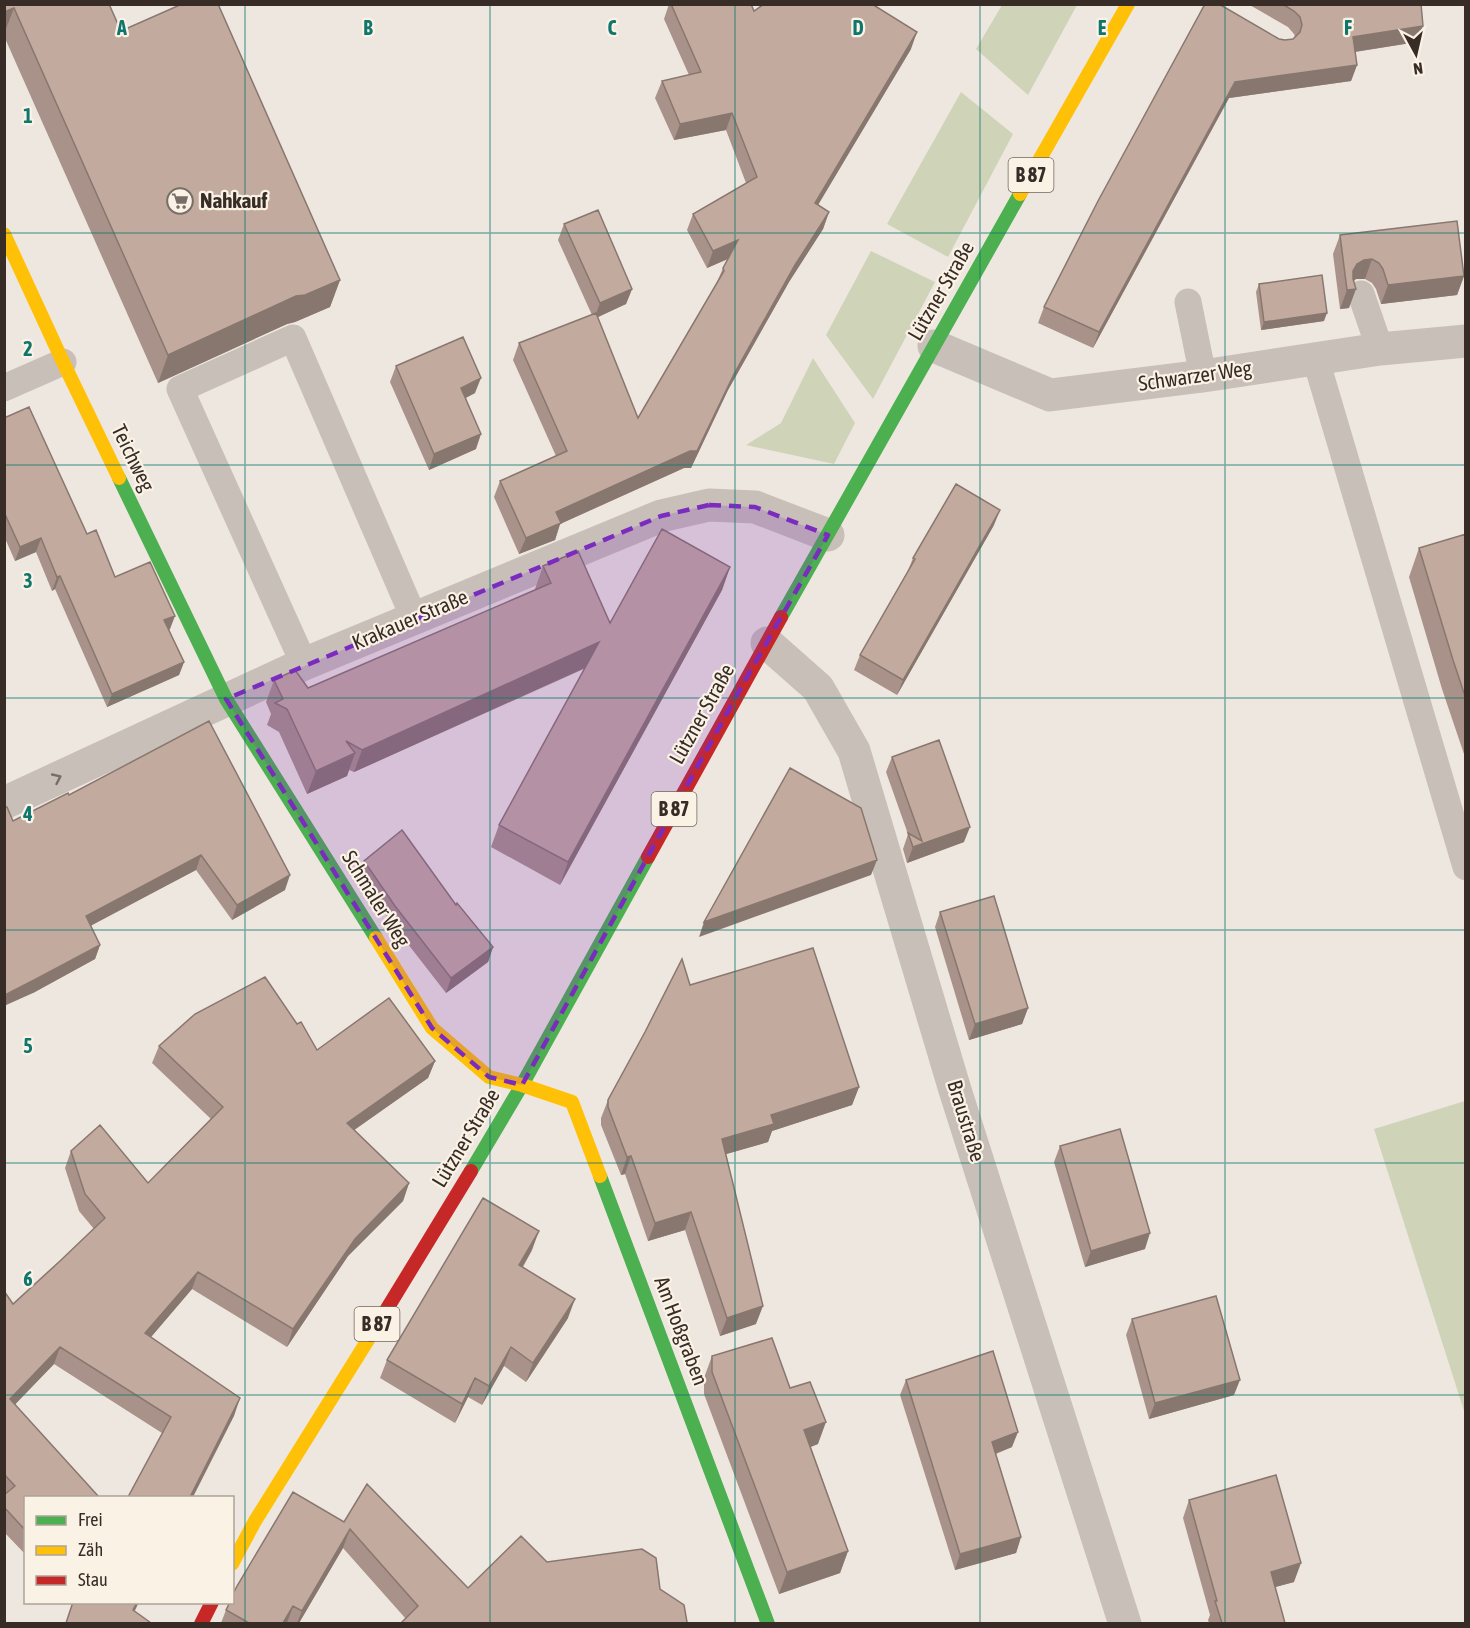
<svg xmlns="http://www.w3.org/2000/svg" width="1470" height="1628" viewBox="0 0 1470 1628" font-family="'Asap Condensed',sans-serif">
<rect width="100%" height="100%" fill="#eee7df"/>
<path fill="#cfd4b8" d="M1002,5H1077L1028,95L976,49Z
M961,92L1013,134L948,257L887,224Z
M871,251L935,282L873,399L826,335Z
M813,358L855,423L834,464L746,445L781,423Z
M1465,1101H1466L1465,1414L1374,1129Z"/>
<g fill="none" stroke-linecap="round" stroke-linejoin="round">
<path stroke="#c7bfb8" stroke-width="27" d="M1361,294L1380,349
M1188,302L1203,376
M1316,360L1466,867
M4,388L63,362
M304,664L180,389L293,338L414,618"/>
<path stroke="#c7bfb8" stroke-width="33" d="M934,346L1050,395L1203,376L1380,349L1466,341
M767,643L818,688L854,751L955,1090L1125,1624
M4,803L304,664L661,516L709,505L755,507L828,535"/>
<path stroke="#4caf50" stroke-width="14" d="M119,478L226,699L376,938
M781,617L1020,194
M471,1171L522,1085L648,857
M600,1176L768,1624"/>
<path stroke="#ffc107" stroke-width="14" d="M1020,194L1128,4
M4,234L63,362L119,478
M376,938L432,1028L489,1077L522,1085L572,1102L600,1176
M232,1564L255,1521L371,1335"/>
<path stroke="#c62828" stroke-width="14" d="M648,857L781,617
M371,1335L471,1171
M201,1624L212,1602"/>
</g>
<path fill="#a89289" d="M4,4L121,31L340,280L330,307L295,322L287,324L158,383L4,36Z
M669,4H751L754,11L911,49L818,205L829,212L823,229L789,282L728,390L691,468H684L560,524L555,540L519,554L494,497L500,481L556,456L513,360L519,343L592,315L558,240L564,224L632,289L626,304L597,317L638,418L717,282L723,268L728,259L707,268L687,230L693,214L746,183L726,130L674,140L655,98L662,81L689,75L664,19Z
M1248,4H1421L1417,42L1355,52L1357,65L1351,81L1229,98L1093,348L1038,323L1044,307L1279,39L1285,40L1293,39L1295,37L1294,34L1288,27Z
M1340,235L1464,276L1457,295L1381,304L1376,289L1372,283L1365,279H1356L1354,281L1349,308L1340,309L1333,254Z
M1259,284L1324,321L1261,330L1256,292Z
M396,366L475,393L466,398L476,449L429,470L390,382Z
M4,418L87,534L115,577L170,629L169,630L184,662L179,675L107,707L55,589L52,591L36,552L15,561L4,536Z
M994,525L897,695L854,670L860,655L907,573L913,558Z
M1466,534V760L1442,689L1409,577L1419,548Z
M543,566L610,623L730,567L722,590L560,885L491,847L499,825L586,668L354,772L349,770L347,776L307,794L279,732L267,725L271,714L266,702L274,680L308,688L535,590V589Z
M892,757L964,842L907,863L903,849L908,834L886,772Z
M69,795L285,890L232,920L196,870L90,925L100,945L95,959L33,993L13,821Z
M364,861L456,905L493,947L488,962L446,993L390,921L358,875Z
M940,912L1028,1008L1022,1024L969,1040L935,927Z
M690,985L859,1087L852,1105L772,1131L768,1142L726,1154L756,1324L720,1336L685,1230L648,1241L625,1174L621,1175L601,1125V1118L608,1100Z
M297,1024L317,1050L435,1061L428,1078L354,1130L409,1183L403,1201L348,1256L287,1347L192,1289L151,1337L234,1416L162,1433L54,1364L15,1404L26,1497V1555L4,1532V1291L13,1304L60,1261L94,1229L79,1211L65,1168L71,1151L148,1183L211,1119L152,1063L159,1046Z
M1060,1146L1145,1249L1085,1267L1054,1162Z
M532,1250L523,1267L568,1318L526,1382L504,1366L482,1405L468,1397L455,1423L380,1378L387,1360Z
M1132,1319L1234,1395L1149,1419L1126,1335Z
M712,1356L790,1388L818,1444L811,1447L848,1551L840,1573L779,1594L704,1394V1378Z
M906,1380L1012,1447L996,1454L1021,1537L1016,1553L955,1570L900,1395Z
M1189,1500L1294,1582L1275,1587L1285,1623H1209L1208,1620L1210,1615L1183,1518Z
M344,1522L468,1588L547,1562L406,1619L343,1548L299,1623H221L226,1610Z"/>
<path fill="#88776f" d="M14,8L4,34V12Z
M1423,26L1417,42L1347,53L1353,37Z
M917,32L911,49L809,220L815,203Z
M1357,65L1351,81L1229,98L1093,348L1099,332L1235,82Z
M732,113L726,130L674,140L680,124Z
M829,212L823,229L789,282L728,390L691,468H684L560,524L555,540L519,554L526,538L556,512L734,374L795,265Z
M738,240L732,257L707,268L713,251Z
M1372,259L1365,279H1356L1350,283L1346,290L1353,271L1357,264L1364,260Z
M1464,276L1457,295L1381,304L1388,285Z
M340,280L330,307L295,322L287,324L158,383L168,355L296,296Z
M632,289L626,304L594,319L600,303Z
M1356,289L1349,308L1340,309L1347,290Z
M1327,313L1324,321L1261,330L1264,322Z
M481,378L475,393L455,403L461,388Z
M481,434L476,449L429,470L434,454Z
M1000,510L994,525L897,695L903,680Z
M41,538L36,552L15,561L20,547Z
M730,567L722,590L560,885L568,862Z
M60,576L55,589L52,591L57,577Z
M175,616L170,629L159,634L164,620Z
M599,642L591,665L354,772L362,750Z
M184,662L179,675L107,707L112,694Z
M355,753L347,776L307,794L316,771Z
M970,827L964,842L907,863L913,847Z
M201,855L196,870L81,931L86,916Z
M877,860L871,875L699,937L704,922Z
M290,875L285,890L232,920L237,905Z
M100,945L95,959L33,993L4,1006L5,995Z
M493,947L488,962L446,993L451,978Z
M1028,1008L1022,1024L969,1040L975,1024Z
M435,1061L428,1078L340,1140L347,1123Z
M859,1087L852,1105L772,1131L768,1142L716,1157L722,1139L771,1115Z
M631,1156L625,1174L621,1175L627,1157Z
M409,1183L403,1201L348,1256L287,1347L293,1329L355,1239Z
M691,1212L685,1230L648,1241L655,1223Z
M539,1231L532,1250L513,1283L519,1265Z
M1150,1233L1145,1249L1085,1267L1091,1251Z
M198,1272L192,1289L139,1351L145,1333Z
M575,1299L568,1318L526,1382L533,1363Z
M763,1306L756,1324L720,1336L727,1318Z
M60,1347L54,1364L4,1416L10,1399Z
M511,1347L504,1366L482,1405L489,1386Z
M475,1378L468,1397L455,1423L462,1404Z
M1240,1380L1234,1395L1149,1419L1155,1403Z
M240,1398L234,1416L193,1497H190Z
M826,1422L818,1444L796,1452L804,1430Z
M1018,1432L1012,1447L986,1457L992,1442Z
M350,1529L343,1548L299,1623H297L302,1611Z
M1021,1537L1016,1553L955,1570L960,1554Z
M848,1551L840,1573L779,1594L787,1572Z
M1301,1563L1294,1582L1264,1590L1271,1572Z
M137,1602H139L129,1623L133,1610Z
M293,1606L287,1623H283Z"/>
<path fill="#c3aa9f" stroke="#88776f" stroke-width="1.5" d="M4,4H109L121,31L182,4H218L340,280L305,295L296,296L168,355L14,8L4,12Z
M671,4H751L754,11L764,4H872L917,32L815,203L829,212L795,265L734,374L697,451H690L556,512L561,523L526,538L500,481L567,451L519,343L596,313L638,418L724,271L723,268L738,240L713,251L693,214L757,177L732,113L680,124L662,81L701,72Z
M1205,4H1219L1279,39L1285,40L1293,39L1300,32L1302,25L1300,17L1294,11L1282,4H1421L1423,26L1353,37L1357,65L1235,82L1099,332L1044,307L1098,201Z
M598,210L632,289L600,303L564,224Z
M1457,221L1464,276L1388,285L1383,269L1379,263L1372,259L1364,260L1357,264L1353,271V279L1356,289L1347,290L1340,235Z
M1322,275L1327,313L1264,322L1259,284Z
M463,337L481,378L461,388L481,434L434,454L396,366Z
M29,407L87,534L96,530L115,577L150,562L175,616L164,620L184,662L112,694L60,576L57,577L41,538L20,547L4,512V418Z
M956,484L1000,510L903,680L860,655L915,559L913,558Z
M662,529L730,567L568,862L499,825L599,642L362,750L346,741L355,753L316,771L287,709L275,703L283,699L274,680L295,670L308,688L551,583L543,566L578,551L610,623Z
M1466,534V699L1453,660L1419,548Z
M209,721L290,875L237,905L201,855L86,916L100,945L38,978L5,995L4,806L7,807L13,821L68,793L69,795Z
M939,740L970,827L913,847L908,833L922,841L892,757Z
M790,768L861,808L877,860L704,922Z
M402,830L456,905L457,903L493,947L451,978L395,906L364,861Z
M994,896L1028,1008L975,1024L940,912Z
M813,948L859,1087L771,1115L774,1124L722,1139L763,1306L727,1318L691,1212L655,1223L631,1156L627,1157L608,1107V1100L645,1032L682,959L690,985Z
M265,977L297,1024L301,1022L317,1050L389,998L435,1061L347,1123L409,1183L355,1239L293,1329L198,1272L145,1333L240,1398L190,1497H128L171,1417L60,1347L10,1399L99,1497H26V1531L4,1507V1495L15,1486L4,1474V1291L13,1304L60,1261L105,1218L85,1194L71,1151L100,1125L148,1183L223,1107L159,1046L195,1014Z
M1120,1129L1150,1233L1091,1251L1060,1146Z
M483,1198L539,1231L519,1265L575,1299L533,1363L511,1347L489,1386L475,1378L462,1404L387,1360Z
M1216,1296L1240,1380L1155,1403L1132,1319Z
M772,1338L790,1388L810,1382L826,1422L804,1430L848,1551L787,1572L712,1372V1356Z
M993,1351L1018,1432L992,1442L1021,1537L960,1554L906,1380Z
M1276,1475L1301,1563L1271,1572L1285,1623H1222L1215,1601H1217L1189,1500Z
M367,1484L468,1588L521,1536L547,1562L642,1549L656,1558L660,1589L684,1605L687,1622L686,1623H401L418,1606L350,1529L302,1611L293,1606L283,1623H249L226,1610L230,1602H232V1596L237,1586L293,1492L344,1522Z
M73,1602H137L133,1610L151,1623H66Z"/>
<defs><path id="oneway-chevron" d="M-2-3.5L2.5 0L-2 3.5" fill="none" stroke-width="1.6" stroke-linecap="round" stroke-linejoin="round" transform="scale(1.5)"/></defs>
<use stroke="#786e68" href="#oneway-chevron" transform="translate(57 778) rotate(-25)"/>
<path fill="#7b2cbf" fill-opacity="0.2" stroke="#7b2cbf" stroke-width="4.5" stroke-dasharray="12 8" stroke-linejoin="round" d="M709,505L755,507L828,535L742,686L522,1085L489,1077L432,1028L226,699L661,516Z"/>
<path fill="none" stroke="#0f766e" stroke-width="1.5" stroke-opacity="0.55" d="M245,4V1624M490,4V1624M735,4V1624M980,4V1624M1225,4V1624M4,233H1466M4,465H1466M4,698H1466M4,930H1466M4,1163H1466M4,1395H1466"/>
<defs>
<g id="supermarket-ring" transform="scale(1.35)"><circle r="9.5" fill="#fbf2e6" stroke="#786d67" stroke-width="1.5"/><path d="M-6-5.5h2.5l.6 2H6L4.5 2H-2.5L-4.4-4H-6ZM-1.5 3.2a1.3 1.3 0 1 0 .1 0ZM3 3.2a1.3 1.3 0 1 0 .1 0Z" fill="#786d67"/></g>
</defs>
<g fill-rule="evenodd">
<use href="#supermarket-ring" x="180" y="201"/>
</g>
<g text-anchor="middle" stroke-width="4.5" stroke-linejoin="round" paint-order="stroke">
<g fill="#fbf2e6" stroke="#726760" stroke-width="1.5">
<rect x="1008.5" y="158" width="45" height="34" rx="4.5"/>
<rect x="651.5" y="792" width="45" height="34" rx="4.5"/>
<rect x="354.5" y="1307" width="45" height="34" rx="4.5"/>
</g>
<g font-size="20" font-weight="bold" fill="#382c26">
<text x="1031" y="182">B 87</text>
<text x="674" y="816">B 87</text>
<text x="377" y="1331">B 87</text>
</g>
<g font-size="21" font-weight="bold" fill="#382c26" stroke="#fbf2e6" text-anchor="start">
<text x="200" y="208">Nahkauf</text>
</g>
<g font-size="21" fill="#382c26" stroke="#fbf2e6">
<text transform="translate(941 291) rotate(-60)" y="7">Lützner Straße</text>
<text transform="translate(1195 376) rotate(-8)" y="7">Schwarzer Weg</text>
<text transform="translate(133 458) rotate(64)" y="7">Teichweg</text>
<text transform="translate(410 620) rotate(-23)" y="7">Krakauer Straße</text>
<text transform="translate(702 714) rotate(-61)" y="7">Lützner Straße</text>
<text transform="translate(376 899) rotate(58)" y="7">Schmaler Weg</text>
<text transform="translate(966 1121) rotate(73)" y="7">Braustraße</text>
<text transform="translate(466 1138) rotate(-59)" y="7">Lützner Straße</text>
<text transform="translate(681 1331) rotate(69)" y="7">Am Hoßgraben</text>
</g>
</g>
<g font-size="20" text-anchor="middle" font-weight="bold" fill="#0f766e" stroke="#fbf2e6" stroke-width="4.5" stroke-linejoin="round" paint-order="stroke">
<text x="122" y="35">A</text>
<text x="368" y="35">B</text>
<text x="612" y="35">C</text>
<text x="858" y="35">D</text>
<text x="1102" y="35">E</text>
<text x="1348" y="35">F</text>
<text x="28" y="123">1</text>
<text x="28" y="356">2</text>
<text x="28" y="588">3</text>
<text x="28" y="821">4</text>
<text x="28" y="1053">5</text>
<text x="28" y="1286">6</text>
</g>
<rect width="1470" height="1628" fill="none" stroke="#382c26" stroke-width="12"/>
<rect x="24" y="1496" width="210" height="108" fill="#fbf2e6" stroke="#ada399" stroke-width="1.5"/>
<rect x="36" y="1516" width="30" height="9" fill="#4caf50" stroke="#ada399" stroke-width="1.5"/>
<text x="78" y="1526" font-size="18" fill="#382c26">Frei</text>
<rect x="36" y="1546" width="30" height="9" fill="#ffc107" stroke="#ada399" stroke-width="1.5"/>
<text x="78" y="1556" font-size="18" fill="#382c26">Zäh</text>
<rect x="36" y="1576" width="30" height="9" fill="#c62828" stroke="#ada399" stroke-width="1.5"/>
<text x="78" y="1586" font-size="18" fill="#382c26">Stau</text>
<g transform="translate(1416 54) rotate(172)" stroke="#fbf2e6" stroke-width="4.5" paint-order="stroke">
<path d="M0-4.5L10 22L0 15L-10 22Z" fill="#382c26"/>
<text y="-9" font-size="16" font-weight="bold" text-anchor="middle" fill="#382c26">N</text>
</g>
</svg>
